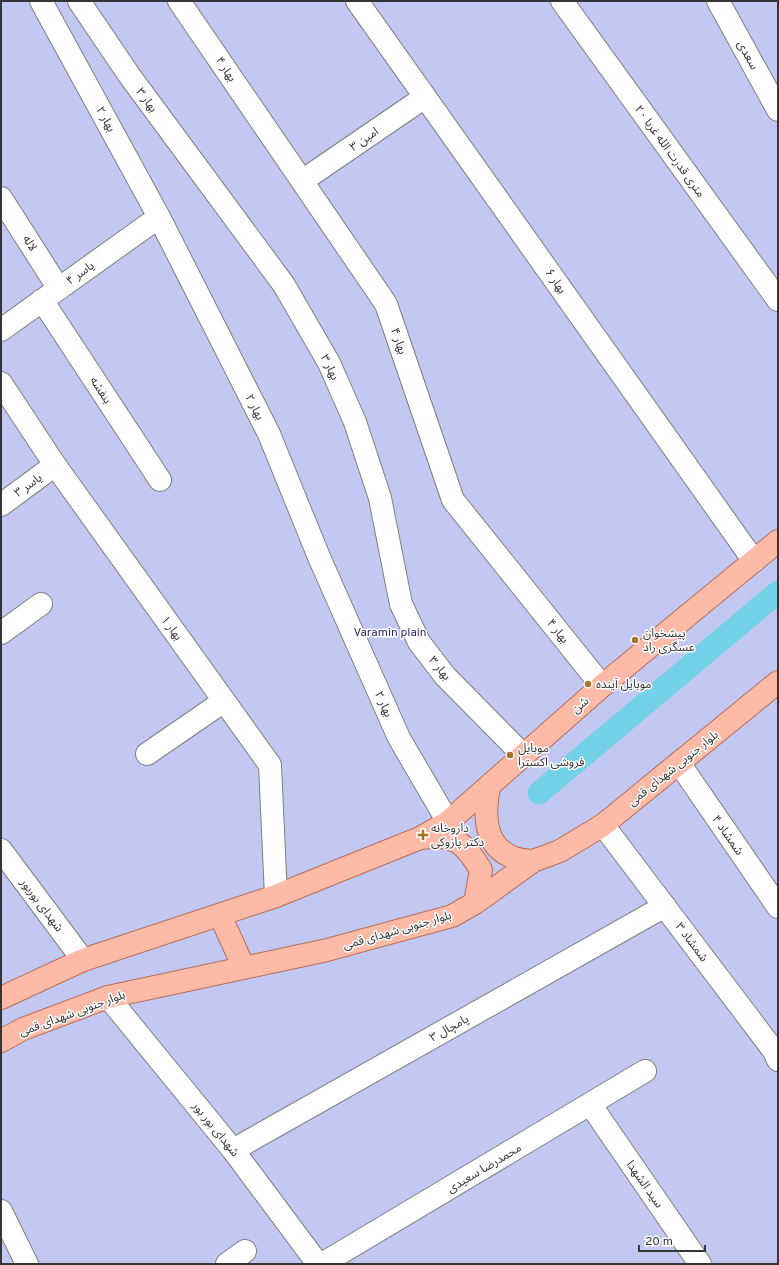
<svg xmlns="http://www.w3.org/2000/svg" width="779" height="1265" viewBox="0 0 779 1265" font-family="Overpass,'Noto Sans Arabic',sans-serif">
<rect width="100%" height="100%" fill="#fafbfe"/>
<path fill="#c3c8f3" d="M1,1H778V1264H1Z"/>
<g fill="none" stroke-linecap="round" stroke-linejoin="round">
<path stroke="#73d2e7" stroke-width="23" d="M539,793L778,592"/>
<g stroke="#7e7f81" stroke-width="24">
<path id="minor" d="M41,1L159,217L269,434L319,557L399,738L448,822
M79,1L129,75L284,285L329,363L355,422L380,498L401,604L419,642L445,676L523,755
M179,1L386,304L453,500L602,686
M357,1L754,561
M562,1L778,300
M718,1L778,110
M302,181L425,97
M1,198L59,289
M42,300L160,480
M1,330L159,217
M1,383L55,465L270,765L276,896
M1,505L55,465
M1,633L41,604
M147,754L224,701
M679,763L778,907
M603,825L774,1051L778,1060
M1,850L83,960
M108,997L233,1150L318,1264
M590,1104L700,1264
M233,1150L665,906
M1,1211L27,1264
M227,1264L245,1251
M322,1264L645,1071"/>
</g>
<g stroke="#b66e58" stroke-width="24">
<path id="major" d="M489,787C484,813 483,845 512,857C518,860 526,860 533,861
M421,838C455,834 464,842 481,870L475,903
M220,915L244,968
M1,998L83,960L276,896L420,838L448,822L602,686L778,541
M1,1041L23,1029L108,997L327,950L452,916L475,903L533,861L560,851L603,825L778,682"/>
</g>
<use href="#minor" stroke="#fff" stroke-width="22"/>
<use href="#major" stroke="#fdbaa6" stroke-width="22"/>
</g>
<g fill="#a57429" stroke="#fff" stroke-width="1.5">
<circle cx="635" cy="640" r="4"/>
<circle cx="588" cy="684" r="4"/>
<circle cx="510" cy="755" r="4"/>
<path d="M421 829h4v4h4v4h-4v4h-4v-4h-4v-4h4z"/>
</g>
<g text-anchor="middle" stroke-width="3" stroke-linejoin="round" paint-order="stroke">
<g font-size="12" fill="#353537" stroke="#fff">
<text transform="translate(748 55) rotate(61)" y="4">سعدی</text>
<text transform="translate(226 69) rotate(56)" y="4">بهار ۴</text>
<text transform="translate(147 100) rotate(54)" y="4">بهار ۳</text>
<text transform="translate(106 119) rotate(61)" y="4">بهار ۲</text>
<text transform="translate(364 139) rotate(-35)" y="4">امین ۳</text>
<text transform="translate(670 151) rotate(54)" y="4">۲۰ متری قدرت الله غربا</text>
<text transform="translate(30 243) rotate(58)" y="4">لاله</text>
<text transform="translate(80 273) rotate(-36)" y="4">یاسر ۴</text>
<text transform="translate(556 281) rotate(55)" y="4">بهار ۶</text>
<text transform="translate(399 341) rotate(71)" y="4">بهار ۴</text>
<text transform="translate(330 367) rotate(64)" y="4">بهار ۳</text>
<text transform="translate(101 390) rotate(57)" y="4">بنفشه</text>
<text transform="translate(255 407) rotate(63)" y="4">بهار ۲</text>
<text transform="translate(28 485) rotate(-36)" y="4">یاسر ۳</text>
<text transform="translate(172 628) rotate(54)" y="4">بهار ۱</text>
<text transform="translate(558 631) rotate(51)" y="4">بهار ۴</text>
<text transform="translate(440 668) rotate(50)" y="4">بهار ۳</text>
<text transform="translate(384 704) rotate(66)" y="4">بهار ۲</text>
<text transform="translate(580 705) rotate(-42)" y="4">شن</text>
<text transform="translate(673 768) rotate(-39)" y="4">بلوار جنوبی شهدای قمی</text>
<text transform="translate(728 835) rotate(55)" y="4">شمشاد ۴</text>
<text transform="translate(42 905) rotate(53)" y="4">شهدای بوربور</text>
<text transform="translate(397 930) rotate(-16)" y="4">بلوار جنوبی شهدای قمی</text>
<text transform="translate(692 942) rotate(53)" y="4">شمشاد ۳</text>
<text transform="translate(72 1013) rotate(-20)" y="4">بلوار جنوبی شهدای قمی</text>
<text transform="translate(449 1028) rotate(-29)" y="4">پامچال ۳</text>
<text transform="translate(216 1129) rotate(51)" y="4">شهدای بور بور</text>
<text transform="translate(484 1168) rotate(-31)" y="4">محمدرضا سعیدی</text>
<text transform="translate(645 1184) rotate(55)" y="4">سید الشهدا</text>
</g>
<g font-size="12" fill="#2d2873" stroke="#fff">
<text x="390" y="636">Varamin plain</text>
</g>
<g font-size="12" fill="#353537" stroke="#fff" text-anchor="start">
<text x="643" y="637">پیشخوان<tspan x="643" dy="14">عسگری راد</tspan></text>
<text x="596" y="688">موبایل آینده</text>
<text x="518" y="752">موبایل<tspan x="518" dy="14">فروشی اکسترا</tspan></text>
<text x="431" y="832">داروخانه<tspan x="431" dy="14">دکتر پازوکی</tspan></text>
</g>
</g>
<rect width="779" height="1265" fill="none" stroke="#353537" stroke-width="4"/>
<path d="M639 1245v6h66v-6" fill="none" stroke="#353537" stroke-width="2"/>
<text x="645" y="1245" font-size="12" fill="#353537" stroke="#ffffff" stroke-width="3" paint-order="stroke">20 m</text>
</svg>
